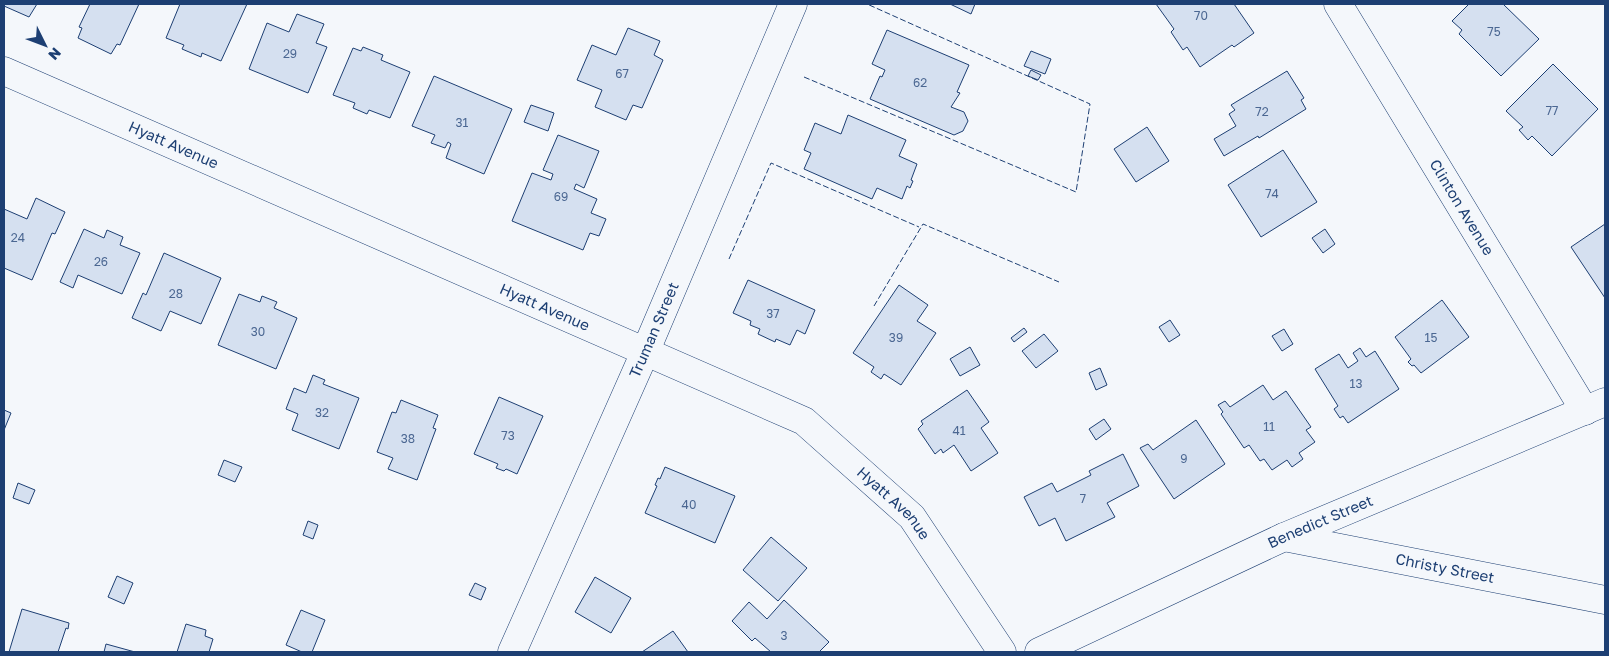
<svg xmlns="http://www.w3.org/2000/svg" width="1609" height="656" viewBox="0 0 1609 656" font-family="'Golos Text',sans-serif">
<rect width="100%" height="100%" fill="#f4f7fb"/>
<path fill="#d5e0f0" stroke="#1d3f73" d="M4,4H37L29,17L4,6Z
M90,4H139L120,45L117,44L111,54L78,38L82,28L79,27Z
M180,4H247L221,61L202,53L201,57L182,49L184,45L166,38Z
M950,4H975L971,14Z
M1156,4H1234L1254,33L1234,47L1232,45L1200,67L1187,47L1183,50L1171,32L1174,29Z
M1469,4H1503L1539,39L1501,76L1459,34L1462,30L1452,21Z
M297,14L324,24L316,43L327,47L308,93L249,69L267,23L289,32Z
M628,28L660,41L654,55L663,60L642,108L633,105L626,120L595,107L602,90L577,80L592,45L616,55Z
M887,30L969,65L957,92L960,93L951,107L964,112L968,121L963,131L954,135L870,99L880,76L882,77L885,70L872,64Z
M363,47L383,55L381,60L410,72L390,118L369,110L367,114L353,108L355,103L333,95L353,48L361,51Z
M1031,51L1051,59L1045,74L1024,66Z
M1553,64L1598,109L1552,156L1532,136L1528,140L1519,130L1523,127L1506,111Z
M1031,70L1041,75L1038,80L1028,76Z
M1287,71L1304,98L1301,100L1306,109L1259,138L1258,136L1224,156L1214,139L1236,126L1229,114L1235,110L1231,105Z
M434,76L512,109L484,174L446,158L451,144L448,142L445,148L431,143L435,135L412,126Z
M531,105L554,113L548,131L524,122Z
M848,115L906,140L899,156L917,164L911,180L913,181L910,188L907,186L902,199L877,188L872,199L804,169L811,153L804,150L815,123L841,134Z
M1147,127L1169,161L1136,182L1114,149Z
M558,135L599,151L584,188L576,184L574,189L597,199L591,213L606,219L599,236L590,233L583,250L512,221L532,173L551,180L553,174L543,170Z
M1283,150L1317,202L1261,237L1228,185Z
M36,198L65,212L55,234L52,233L32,280L4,268V209L27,219Z
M1605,224V298L1571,247Z
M84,229L104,238L107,230L123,237L120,245L140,253L122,294L78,275L73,288L60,282Z
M1325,229L1335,244L1323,253L1312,238Z
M164,253L221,278L201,324L170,311L161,331L132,318L143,293L146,295Z
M748,280L815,310L805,334L797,330L790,345L776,339L775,342L758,334L760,329L750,325L751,321L733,313Z
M899,285L928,305L917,321L936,333L901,385L884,374L881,379L871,372L874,367L853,353Z
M239,294L260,302L262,296L277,302L274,308L297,318L276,369L218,345Z
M1442,300L1469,337L1421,373L1414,365L1412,366L1408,362L1411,359L1395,337Z
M1170,320L1180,335L1169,342L1159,327Z
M1024,328L1027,332L1014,342L1011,338Z
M1284,329L1293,344L1282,351L1272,336Z
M1044,334L1058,351L1036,368L1022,351Z
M970,347L980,365L960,376L950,359Z
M1360,348L1366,357L1375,351L1399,389L1348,423L1343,416L1340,418L1334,409L1338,406L1315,369L1339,354L1348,368L1358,361L1353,353Z
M1100,368L1107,385L1096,390L1089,373Z
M313,375L325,380L323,384L359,398L339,449L292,430L298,414L286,409L294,388L306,393Z
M1263,385L1273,400L1286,391L1311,427L1306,430L1315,442L1299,453L1303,459L1292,467L1287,460L1272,470L1264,459L1260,461L1249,445L1244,448L1221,414L1223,412L1218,405L1225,401L1230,407Z
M967,390L989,422L981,428L998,453L971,471L954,445L943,453L941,449L935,454L918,429L923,424L921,421Z
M499,397L543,416L517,474L506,469L504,471L496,468L498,464L474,454Z
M401,400L438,415L433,428L436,429L417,480L388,469L393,458L377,452L392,412L396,413Z
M4,410L11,413L4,430Z
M1104,419L1111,429L1096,440L1089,429Z
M1196,420L1225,464L1174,499L1140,448L1148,444L1153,450Z
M1123,454L1139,486L1107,503L1115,517L1066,541L1055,518L1039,526L1024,497L1052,483L1057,492L1091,475L1089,471Z
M224,460L242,467L235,482L218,475Z
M665,467L735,496L715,543L645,513L657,486L655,485L658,478L660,479Z
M18,483L35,490L29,504L13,498Z
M308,521L318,525L313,539L303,535Z
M771,537L807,568L778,601L743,570Z
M117,576L133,583L124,604L108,597Z
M595,577L631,598L611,633L575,612Z
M475,583L486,588L481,600L469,595Z
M784,600L829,642L819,652H771L755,638L752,641L732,621L749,602L767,619Z
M22,609L69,623L68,629L66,628L58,652H9Z
M301,610L325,620L312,652H302L286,645Z
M186,624L206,630L205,636L213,639L209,652H177Z
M673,631L688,652H642Z
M106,644L135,652H104Z"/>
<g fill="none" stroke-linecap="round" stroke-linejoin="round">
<g stroke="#1d3f73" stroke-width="29">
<g id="minor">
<path id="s1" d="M1338,4L1585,411"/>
<path id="s2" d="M4,71L804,421L912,517L1002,652"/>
<path id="s3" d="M1284,537L1605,600"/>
<path id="s4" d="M512,652L646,350L793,4"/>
<path id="s5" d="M1039,652L1284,537L1605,402"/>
</g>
</g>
<use href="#minor" stroke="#f4f7fb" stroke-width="28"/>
<path stroke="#1d3f73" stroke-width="1" stroke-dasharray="6 2.5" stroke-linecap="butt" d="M804,77L1076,192L1090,104L867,4
M729,259L771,163L919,227
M874,306L923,224L1059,282"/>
</g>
<g text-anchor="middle" stroke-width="4" stroke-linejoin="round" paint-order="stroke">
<g font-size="12" fill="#4b6792">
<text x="1201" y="20">70</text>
<text x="1494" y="36">75</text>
<text x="290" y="58">29</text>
<text x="622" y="78">67</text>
<text x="920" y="87">62</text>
<text x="1552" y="115">77</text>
<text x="1262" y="116">72</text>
<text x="462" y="127">31</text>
<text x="1272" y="198">74</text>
<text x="561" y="201">69</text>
<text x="18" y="242">24</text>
<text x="101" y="266">26</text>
<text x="176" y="298">28</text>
<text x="773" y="318">37</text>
<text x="258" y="336">30</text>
<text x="896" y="342">39</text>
<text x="1431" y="342">15</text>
<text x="1356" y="388">13</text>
<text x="322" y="417">32</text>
<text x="1269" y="431">11</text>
<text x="959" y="435">41</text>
<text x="508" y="440">73</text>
<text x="408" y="443">38</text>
<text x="1184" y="463">9</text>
<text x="1083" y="503">7</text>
<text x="689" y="509">40</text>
<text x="784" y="640">3</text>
</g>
<g font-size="15" fill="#1d3f73" stroke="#f4f7fb">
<text dy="5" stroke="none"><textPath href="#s2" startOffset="185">Hyatt Avenue</textPath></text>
<text dy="5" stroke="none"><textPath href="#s1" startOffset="238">Clinton Avenue</textPath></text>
<text dy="5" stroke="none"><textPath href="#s2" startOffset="590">Hyatt Avenue</textPath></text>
<text dy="5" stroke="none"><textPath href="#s4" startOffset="352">Truman Street</textPath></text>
<text dy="5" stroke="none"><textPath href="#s2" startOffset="995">Hyatt Avenue</textPath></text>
<text dy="5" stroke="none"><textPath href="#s5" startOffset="310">Benedict Street</textPath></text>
<text dy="5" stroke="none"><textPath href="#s3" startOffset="164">Christy Street</textPath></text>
</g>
</g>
<rect width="1609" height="656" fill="none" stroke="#1d3f73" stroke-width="10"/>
<g transform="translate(45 45) rotate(132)" stroke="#f4f7fb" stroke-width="4" paint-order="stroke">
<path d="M0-4L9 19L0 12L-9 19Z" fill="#1d3f73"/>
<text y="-8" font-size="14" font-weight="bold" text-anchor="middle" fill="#1d3f73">N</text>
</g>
</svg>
